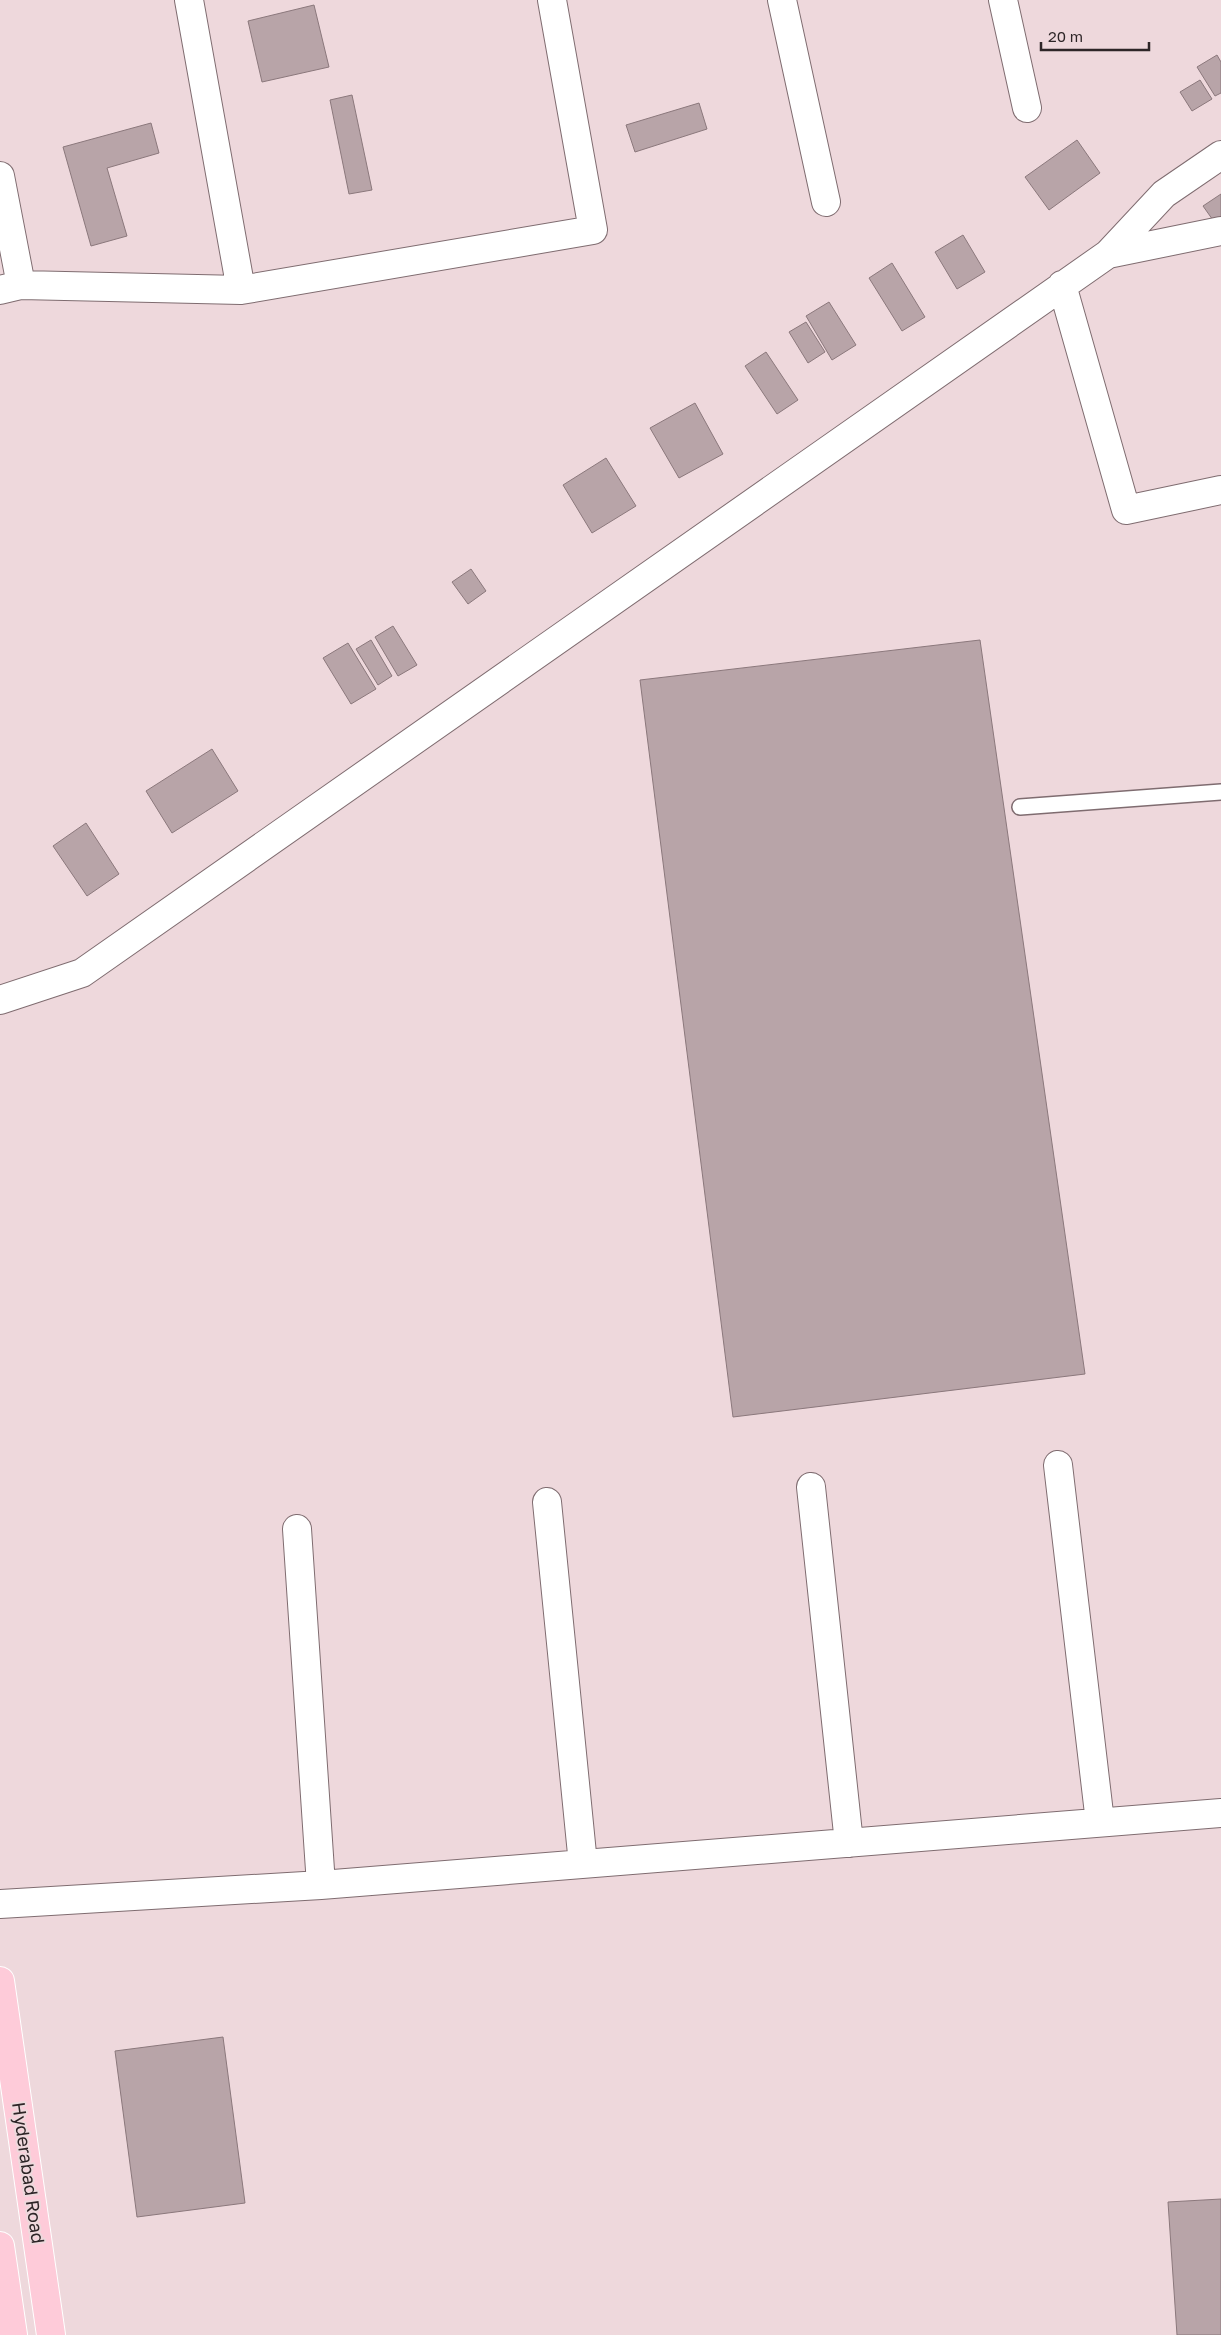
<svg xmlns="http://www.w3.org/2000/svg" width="1221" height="2335" viewBox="0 0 1221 2335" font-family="'Golos Text',sans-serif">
<rect width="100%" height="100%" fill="#eed8dc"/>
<path fill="#b8a4a8" stroke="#8b787c" d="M314,5L329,67L262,82L248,21Z
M1217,55L1221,62V93L1215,96L1197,67Z
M1200,80L1212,99L1192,111L1180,92Z
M352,95L372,190L349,194L330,100Z
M699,103L707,129L635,152L626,125Z
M151,123L159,153L107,168L127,236L91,246L63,147Z
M1077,140L1100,173L1049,210L1025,177Z
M1221,194V219L1215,223L1203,206Z
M963,235L985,272L957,289L935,252Z
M892,263L925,317L902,331L869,278Z
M829,302L856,345L832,360L806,316Z
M806,322L825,352L808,363L789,332Z
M766,352L798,400L777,414L745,366Z
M695,403L723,454L679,478L650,428Z
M606,458L636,506L592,533L563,485Z
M471,569L486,591L468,604L452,582Z
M393,626L417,665L398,676L375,637Z
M371,640L392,676L378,685L356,649Z
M980,640L1085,1374L733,1417L640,680Z
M348,643L376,689L351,704L323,658Z
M212,749L238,791L172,833L146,791Z
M86,823L119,874L87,896L53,846Z
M223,2037L245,2203L137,2217L115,2051Z
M1221,2199V2335H1177L1168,2202Z"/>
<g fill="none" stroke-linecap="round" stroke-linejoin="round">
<g stroke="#7f6c70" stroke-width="18">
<path id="service" d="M1020,807L1221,792"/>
</g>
<g stroke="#7f6c70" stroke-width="30">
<path id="minor" d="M189,0L241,290
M782,0L826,202
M1003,0L1027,108
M0,176L21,285
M1108,254L1221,231
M1062,285L1126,510L1221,490
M0,290L21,285L241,290L593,230L552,0
M0,1000L82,973L1108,254L1164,194L1221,155
M1058,1465L1100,1822
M811,1487L849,1843
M547,1502L583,1864
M297,1529L321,1885
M0,1904L321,1885L1221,1813"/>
</g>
<g stroke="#fff" stroke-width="30">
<path id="primary" d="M0,1981L51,2335
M0,2246L13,2335"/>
</g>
<use href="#service" stroke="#fff" stroke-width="15"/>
<use href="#minor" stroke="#fff" stroke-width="28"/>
<use href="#primary" stroke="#fecbd9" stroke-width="28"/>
</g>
<g text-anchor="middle" stroke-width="4" stroke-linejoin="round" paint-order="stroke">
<g font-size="18" fill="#2d2527" stroke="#eed8dc">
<text transform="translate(28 2173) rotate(82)" y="6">Hyderabad Road</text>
</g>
</g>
<path d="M1041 42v8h108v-8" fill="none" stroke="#2d2527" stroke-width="2.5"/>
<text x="1048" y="42" font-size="15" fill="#2d2527" stroke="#eed8dc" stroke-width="4" paint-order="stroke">20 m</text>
</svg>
